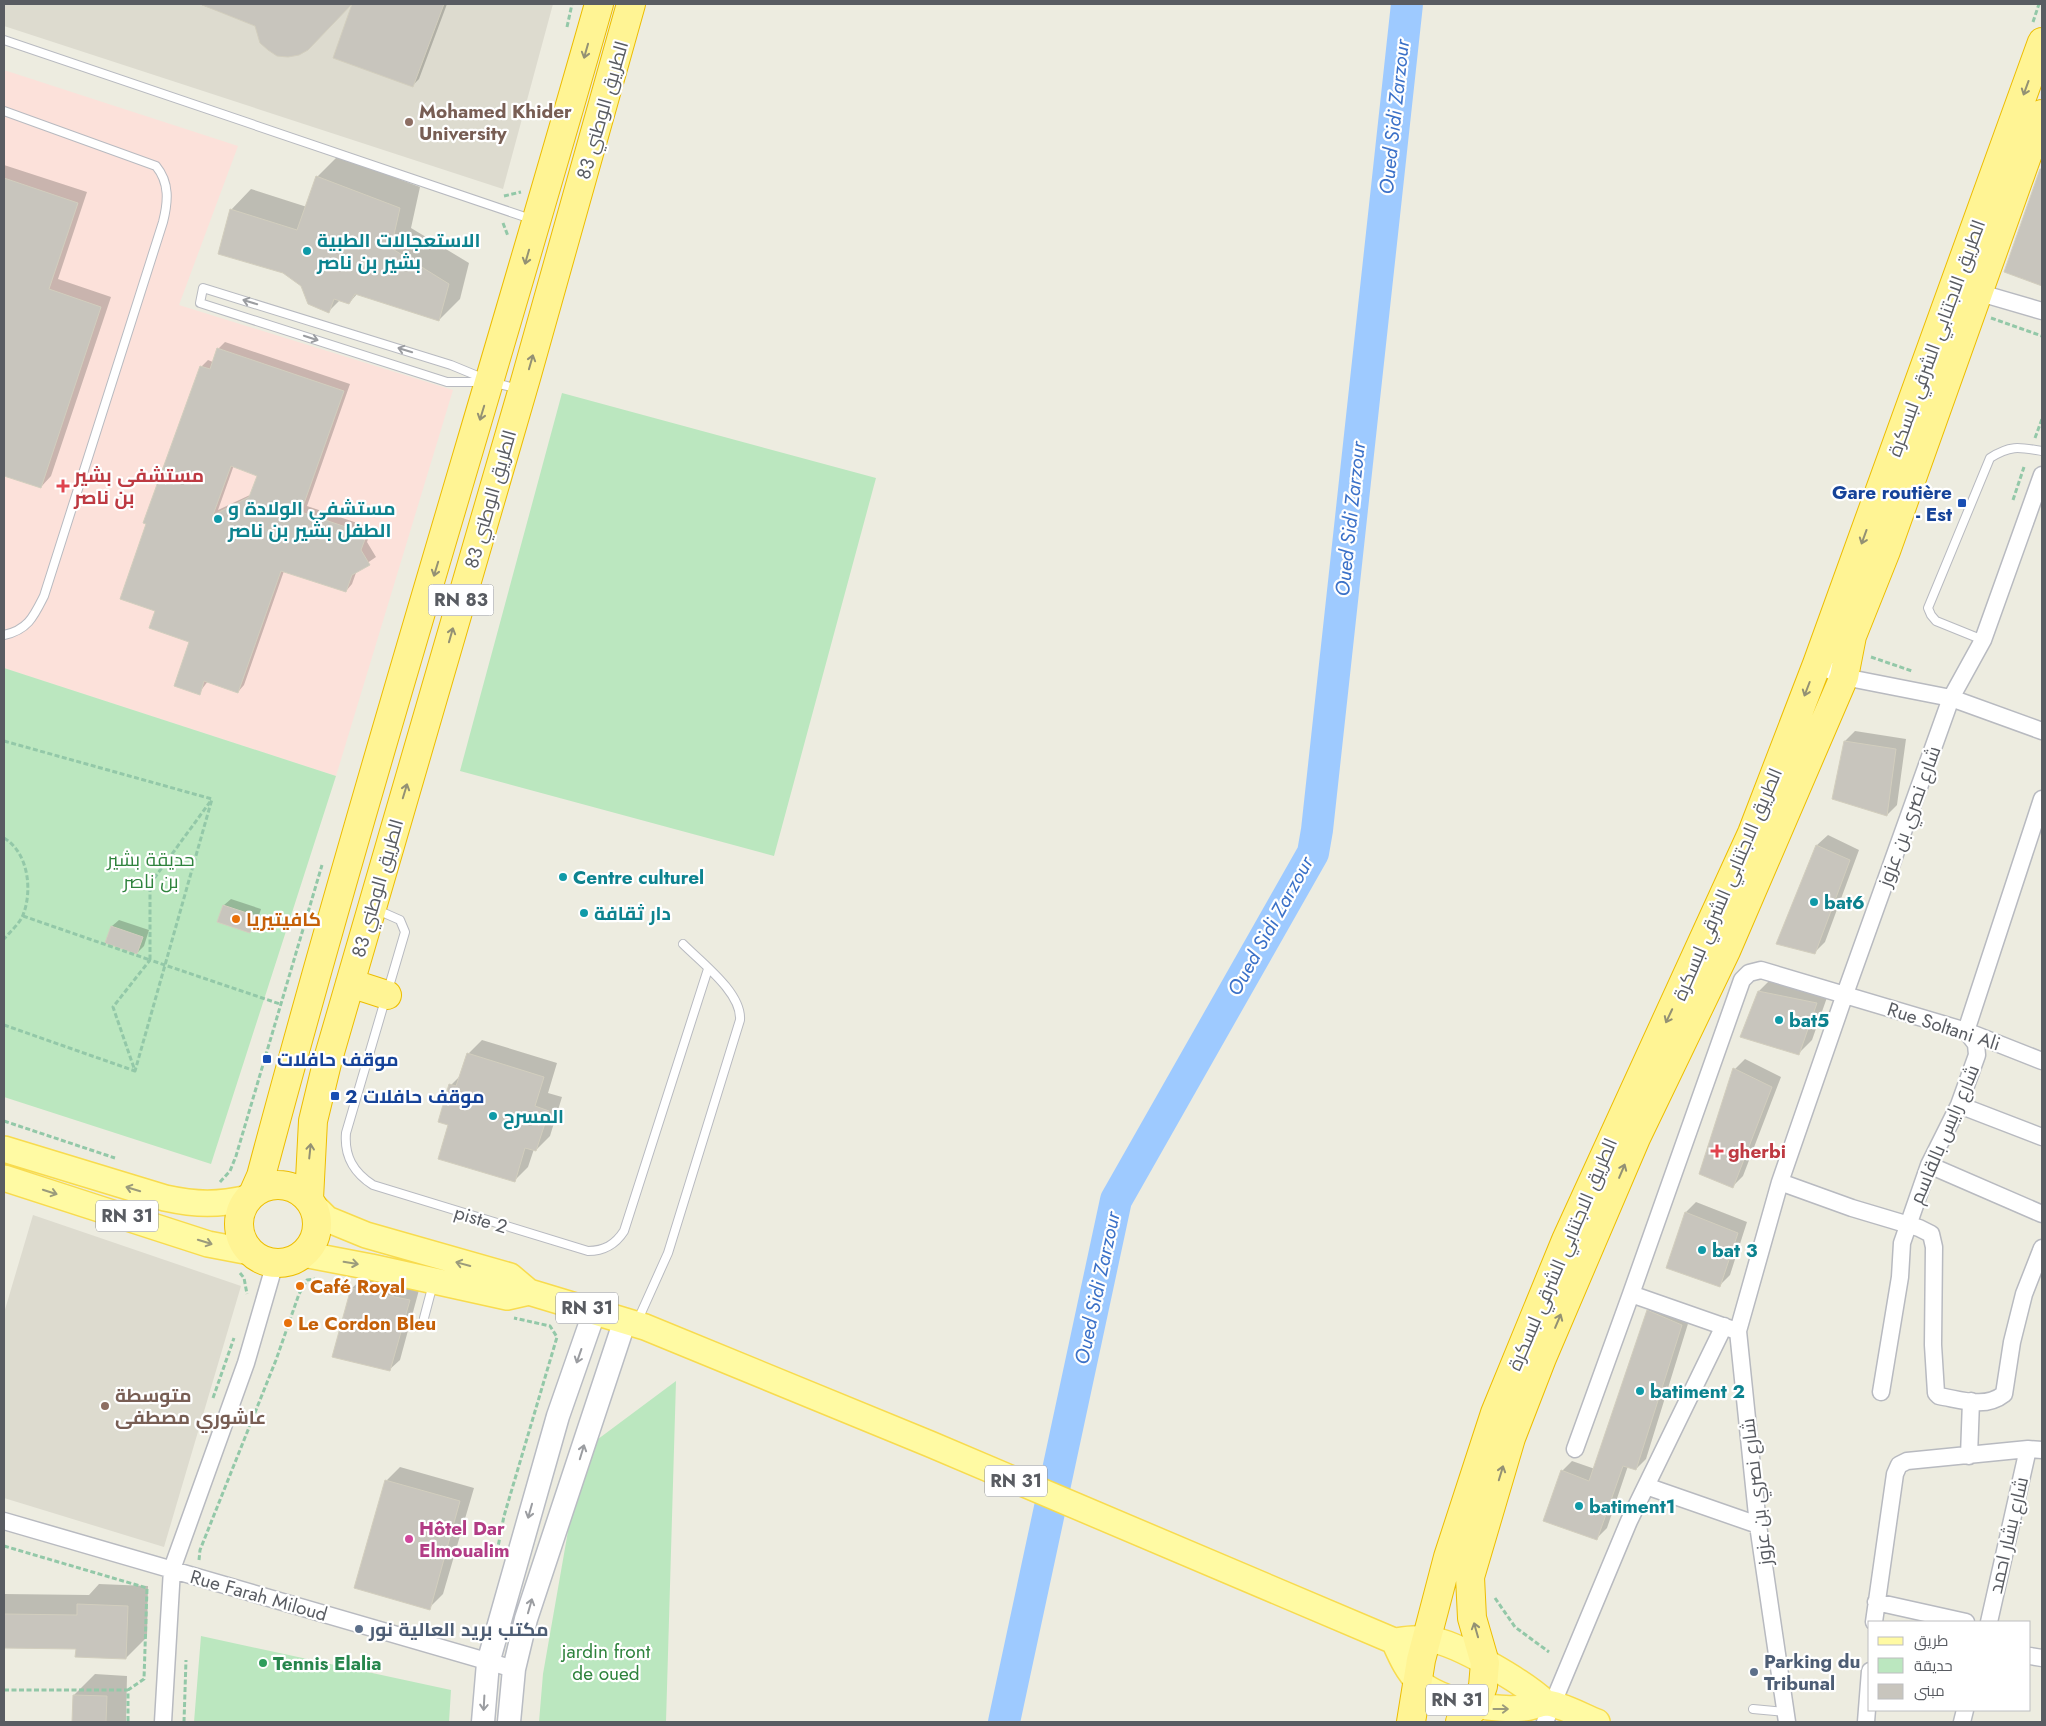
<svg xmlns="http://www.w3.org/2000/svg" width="2046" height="1726" viewBox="0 0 2046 1726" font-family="Jost,Cairo,sans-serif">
<rect width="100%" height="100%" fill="#edece0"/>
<path fill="#dddbcf" d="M4,4H553L503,189L4,26Z
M33,1215L241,1286L164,1547L4,1498V1313Z"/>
<path fill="#fce1da" d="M4,70L238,146L179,305L453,390L336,776L4,668Z"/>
<path fill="#bbe7bf" d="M562,393L876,478L774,856L460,771Z
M4,668L336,776L211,1164L4,1097Z
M676,1381L666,1722H539L543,1674L582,1451Z
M201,1636L451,1690L449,1722H194Z"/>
<path fill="#0003" fill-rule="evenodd" d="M199,4H351L315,42L256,25Z
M354,4H447L419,79L412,86L334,57Z
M338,156L420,187L411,228L469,263L460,299L439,320L358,293L349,303L340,300L328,312L231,210L251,189L307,207L317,177Z
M4,165L87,192L58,279L111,297L51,476L41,487L4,474Z
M2042,169V284L2005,272Z
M225,342L350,384L307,506L372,528L367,542L376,557L357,570L352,584L346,591L284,571L244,685L238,692L208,681L199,693L191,641L157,610L201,367L208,360L213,362L218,349ZM234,465L259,475L252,494L218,510Z
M1855,731L1906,739L1897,805L1887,815L1845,741Z
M1828,835L1859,850L1825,942L1815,952L1778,943L1817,845Z
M231,899L261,909L256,925L249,931L219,921L224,905Z
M119,920L149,930L144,946L137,953L112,926Z
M1773,977L1830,989L1812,1040L1798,1054L1759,991Z
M482,1040L557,1063L548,1093L562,1097L550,1136L536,1150L534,1149L528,1167L514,1181L450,1124L451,1085L462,1074L468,1054Z
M1745,1059L1781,1077L1743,1176L1733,1186L1735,1069Z
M1696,1202L1747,1222L1730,1275L1720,1285L1686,1212Z
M363,1278L419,1290L400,1360L389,1370L352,1288Z
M1658,1301L1691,1314L1646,1459L1636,1469L1628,1466L1607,1528L1597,1538L1562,1471L1572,1461L1595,1469L1648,1311Z
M400,1467L474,1488L443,1594L429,1608L386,1481Z
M99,1584L148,1586L147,1637L126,1658L77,1648L4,1647V1594L89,1595Z
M95,1674L127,1676L126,1722H73L74,1695Z"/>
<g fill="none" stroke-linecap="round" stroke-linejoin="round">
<path stroke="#9ecaff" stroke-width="32" d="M1004,1722L1116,1200L1313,853L1317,830L1407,4"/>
</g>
<path fill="#c8c5bd" stroke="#d2cebe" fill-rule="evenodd" d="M200,4H352L308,50L299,55L288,57L277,56L268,50L260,43L255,26Z
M352,4H444L413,87L333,58Z
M2040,169H2042V286L2004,272Z
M316,176L400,208L391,248L449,284L439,321L355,294L349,304L334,299L329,313L308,304L301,286L283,273L218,254L230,209L297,230Z
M4,178L78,203L49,289L101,307L41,488L4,476Z
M217,348L344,391L301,512L367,534L361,550L370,565L352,575L346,592L281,571L238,693L204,681L200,695L174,686L189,642L149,628L155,611L120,599L146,524L143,523L200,366L210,369ZM231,466L257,476L249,497L213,515Z
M1844,741L1896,749L1887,816L1832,799Z
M1816,845L1850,860L1815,954L1776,944Z
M223,905L256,916L250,933L217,922Z
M111,926L143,937L137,954L105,943Z
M1758,991L1817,1003L1799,1055L1740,1037Z
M467,1053L544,1077L535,1106L549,1111L536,1151L525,1148L515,1182L438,1159L448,1125L438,1122L449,1084L456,1086Z
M1733,1068L1772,1087L1733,1188L1699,1174Z
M1685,1212L1738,1233L1720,1287L1666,1268Z
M351,1288L410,1300L390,1371L332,1357Z
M1647,1310L1682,1325L1636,1470L1623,1466L1597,1540L1543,1521L1561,1470L1589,1481Z
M385,1480L460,1501L430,1610L354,1588Z
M77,1604L128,1606L126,1659L75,1657L76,1649L4,1648V1614L77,1615Z
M73,1695L107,1696L106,1722H72Z"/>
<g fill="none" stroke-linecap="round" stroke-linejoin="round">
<g stroke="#b8bac0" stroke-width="10">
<path id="service" d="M4,40L531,219
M4,111L156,166C170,183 168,202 163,222L44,596C34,616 28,630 4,635
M485,379L451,365L203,288L200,303L447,382H491L519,389
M1983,640L1936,621L1931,615L1928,608L1990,458C2010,445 2019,447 2042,451
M375,909L400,920L405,932L346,1133C344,1156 353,1172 373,1185L588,1251C604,1251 615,1245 624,1231L708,969
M424,1318L433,1284
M637,1322L668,1253L740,1020C742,993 702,963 683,944
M1753,1709L1786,1712"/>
</g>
<g stroke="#b8bac0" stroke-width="19">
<path id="minor" d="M1970,290L2042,311
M1817,664L1844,677L1951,698L2042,731
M1959,1105L2042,1137
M1929,1165L2042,1214
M1780,1182L1852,1208L1919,1228L1931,1234L1934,1247L1933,1345L1936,1393L1939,1396C1962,1400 1985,1409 2004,1394L2012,1342L2024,1294L2042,1248
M1631,1294L1742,980L1749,973L1761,970L1966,1031L2042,1061
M1881,1392L1900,1277L1902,1243L1929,1165L1959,1105L1977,1055L1976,1044L1966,1031L2042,799
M1575,1449L1631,1294L1734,1330
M1969,1456L1971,1401
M1646,1486L1758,1525
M4,1521L514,1669
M1876,1602L1966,1622
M1874,1622L1895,1474L1899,1465L1907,1461L2028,1449L2042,1450
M1989,1622L2028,1449
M2030,1656L2042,1658
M163,1722L172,1569L246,1363L275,1263
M1545,1722L1629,1521L1724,1326
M1787,1722L1758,1525L1738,1331L1780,1182L1845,994L1951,698L1983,640L2042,475
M1866,1722L1870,1671
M1962,1722L1965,1710"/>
</g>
<g stroke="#b9bcc3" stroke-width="25">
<path id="secondary" d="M483,1722L488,1663L558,1416L595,1310
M509,1722L514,1669L526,1619L625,1320"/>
</g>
<g stroke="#f8db4e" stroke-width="28">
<path id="primary" d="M4,1149L165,1198C197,1205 218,1205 249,1198
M4,1178L208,1244L250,1252
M313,1205L327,1219L366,1235L510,1276L529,1292L645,1327L930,1444L1394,1641C1405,1640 1418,1637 1429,1639C1458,1643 1525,1683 1546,1703
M303,1254L371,1267L507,1297L529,1292
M1394,1641C1400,1654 1407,1671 1418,1681C1441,1702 1494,1711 1524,1708C1531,1708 1539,1703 1547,1703C1560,1704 1584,1717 1597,1722"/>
</g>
<g stroke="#edbd00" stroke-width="30">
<path id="trunk" d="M350,983L387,995
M239 1224a39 39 0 1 1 78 0a39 39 0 1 1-78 0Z
M253,1194L261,1176C366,783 488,395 599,4
M309,1199L313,1121L328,1059L526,378L631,4
M1411,1722L1421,1660L1448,1557L1495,1413L1566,1240L1752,833L1817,664L2042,42
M1460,1722L1476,1706L1483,1686L1485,1663L1472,1618L1470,1577L1511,1438L1542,1358L1636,1138L1726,951L1844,677L1852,636L1886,551L2042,114"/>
</g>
<path stroke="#93c8a8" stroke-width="3" stroke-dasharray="5 2.5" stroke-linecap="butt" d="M2033,22L2039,4
M567,27L572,4
M504,196L521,192
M503,223L508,236
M1991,318L2042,336
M2035,438L2042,419
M2013,500L2024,467
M1871,657L1912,671
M4,741L212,799L135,1071
M4,838C28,852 33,890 23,915C20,923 10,932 4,939
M23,916L150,960V884L210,802
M4,1025L135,1071L113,1007L150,960L280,1004
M4,1121L115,1158
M220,1182L230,1171L236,1156L322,865
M240,1273L244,1278L247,1294
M213,1398L234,1338
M4,1546L147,1588L144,1679L128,1690
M497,1552L504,1516L557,1337L550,1326L514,1318
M199,1560L200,1550L276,1360L299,1294L307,1280L315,1279
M1495,1598L1515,1627L1549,1652
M4,1690H128V1722
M184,1722L186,1660"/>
<use href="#service" stroke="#fff" stroke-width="8"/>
<use href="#minor" stroke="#fff" stroke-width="16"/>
<use href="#secondary" stroke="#fff" stroke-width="22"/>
<use href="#primary" stroke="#fffaa3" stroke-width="25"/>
<use href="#trunk" stroke="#fff494" stroke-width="28"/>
</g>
<defs><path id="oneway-shaft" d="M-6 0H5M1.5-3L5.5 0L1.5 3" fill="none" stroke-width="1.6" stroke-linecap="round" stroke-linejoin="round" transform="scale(1.25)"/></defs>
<g stroke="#939174">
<use href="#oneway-shaft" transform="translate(586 51) rotate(106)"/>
<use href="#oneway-shaft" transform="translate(2026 88) rotate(110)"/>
<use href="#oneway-shaft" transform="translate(527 257) rotate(106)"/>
<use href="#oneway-shaft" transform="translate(531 362) rotate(-74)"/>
<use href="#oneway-shaft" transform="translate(482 413) rotate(107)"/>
<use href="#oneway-shaft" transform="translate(1864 537) rotate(110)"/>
<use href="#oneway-shaft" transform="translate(436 569) rotate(107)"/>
<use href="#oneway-shaft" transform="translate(451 635) rotate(-74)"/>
<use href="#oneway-shaft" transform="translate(1807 689) rotate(111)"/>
<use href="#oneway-shaft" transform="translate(405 791) rotate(-73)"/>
<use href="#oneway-shaft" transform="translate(1669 1016) rotate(115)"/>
<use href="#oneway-shaft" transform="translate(310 1151) rotate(-84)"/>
<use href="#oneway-shaft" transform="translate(1622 1171) rotate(-67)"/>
<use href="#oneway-shaft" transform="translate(1558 1321) rotate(-67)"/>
<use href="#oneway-shaft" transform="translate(1501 1473) rotate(-73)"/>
<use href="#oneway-shaft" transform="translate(1476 1630) rotate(-106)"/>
</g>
<g stroke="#9b9da1">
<use href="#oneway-shaft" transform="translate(250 302) rotate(-163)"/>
<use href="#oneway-shaft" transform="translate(311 338) rotate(18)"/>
<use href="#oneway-shaft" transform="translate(405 350) rotate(-163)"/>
<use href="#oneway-shaft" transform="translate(579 1356) rotate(109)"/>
<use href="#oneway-shaft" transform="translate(582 1452) rotate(-73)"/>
<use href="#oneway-shaft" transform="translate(530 1511) rotate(106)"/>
<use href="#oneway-shaft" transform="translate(530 1606) rotate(-74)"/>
<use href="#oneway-shaft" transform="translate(484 1703) rotate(93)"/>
</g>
<g stroke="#9b9b7c">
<use href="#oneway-shaft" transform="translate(133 1189) rotate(-163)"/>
<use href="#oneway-shaft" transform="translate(50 1192) rotate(18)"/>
<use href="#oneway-shaft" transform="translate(205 1242) rotate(17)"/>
<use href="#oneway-shaft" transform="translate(351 1263) rotate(9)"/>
<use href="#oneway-shaft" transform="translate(463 1264) rotate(-165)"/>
<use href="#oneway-shaft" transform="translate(1501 1709)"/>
</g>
<g fill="#8d6e63" stroke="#fff" stroke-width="2">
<circle cx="409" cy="122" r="5"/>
<circle cx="105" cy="1406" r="5"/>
</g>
<g fill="#0f9aa8" stroke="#fff" stroke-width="2">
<circle cx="307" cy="251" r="5"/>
<circle cx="218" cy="519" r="5"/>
<circle cx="563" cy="877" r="5"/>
<circle cx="1814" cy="902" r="5"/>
<circle cx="584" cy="913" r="5"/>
<circle cx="1779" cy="1020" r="5"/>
<circle cx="493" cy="1116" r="5"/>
<circle cx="1702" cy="1250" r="5"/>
<circle cx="1640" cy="1391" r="5"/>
<circle cx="1579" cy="1506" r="5"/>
</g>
<g fill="#e0444e" stroke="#fff" stroke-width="2">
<path d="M60.5 478.5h5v5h5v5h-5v5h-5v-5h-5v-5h5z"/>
<path d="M1714.5 1143.5h5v5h5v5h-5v5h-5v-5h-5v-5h5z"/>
</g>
<g fill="#1a4fb4" stroke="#fff" stroke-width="2">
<rect x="1957" y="498" width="10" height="10" rx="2.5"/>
<rect x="262" y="1054" width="10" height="10" rx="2.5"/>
<rect x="330" y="1091" width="10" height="10" rx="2.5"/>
</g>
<g fill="#e8710a" stroke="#fff" stroke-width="2">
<circle cx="236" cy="919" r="5"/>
<circle cx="300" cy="1286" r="5"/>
<circle cx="288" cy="1323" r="5"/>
</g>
<circle fill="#d1479c" stroke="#fff" stroke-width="2" cx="409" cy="1539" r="5"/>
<g fill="#5c6f8a" stroke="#fff" stroke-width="2">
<circle cx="359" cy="1629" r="5"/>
<circle cx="1754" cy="1672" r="5"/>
</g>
<circle fill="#2e9e5b" stroke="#fff" stroke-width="2" cx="263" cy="1663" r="5"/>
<g text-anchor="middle" stroke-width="4.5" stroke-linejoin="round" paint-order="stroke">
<g fill="#fff" stroke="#8b8d91" stroke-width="1">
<rect x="428.5" y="584.5" width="65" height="31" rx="4"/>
<rect x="96" y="1200.5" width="62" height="31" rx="4"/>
<rect x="556" y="1292.5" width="62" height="31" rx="4"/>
<rect x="985" y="1465.5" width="62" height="31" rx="4"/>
<rect x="1426" y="1684.5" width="62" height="31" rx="4"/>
</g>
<g font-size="18" font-weight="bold" fill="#595c62">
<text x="461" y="606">RN 83</text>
<text x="127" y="1222">RN 31</text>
<text x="587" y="1314">RN 31</text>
<text x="1016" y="1487">RN 31</text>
<text x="1457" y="1706">RN 31</text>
</g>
<g font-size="19" fill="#595c62" stroke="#fff">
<text transform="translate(602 110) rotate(-74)" y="7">الطريق الوطني 83</text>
<text transform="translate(1936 338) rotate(-70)" y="7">الطريق الاجتنابي الشرقي لبسكرة</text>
<text transform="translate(490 499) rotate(-74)" y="7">الطريق الوطني 83</text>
<text transform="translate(1909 816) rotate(-70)" y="7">شارع نصري بن عزوز</text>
<text transform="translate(1727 884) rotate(-67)" y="7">الطريق الاجتنابي الشرقي لبسكرة</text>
<text transform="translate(377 888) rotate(-74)" y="7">الطريق الوطني 83</text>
<text transform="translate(1944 1026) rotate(18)" y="7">Rue Soltani Ali</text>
<text transform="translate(1944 1134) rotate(-67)" y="7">شارع رايس بالقاسم</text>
<text transform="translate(481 1219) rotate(17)" y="7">piste 2</text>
<text transform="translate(1562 1254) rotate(-67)" y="7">الطريق الاجتنابي الشرقي لبسكرة</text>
<text transform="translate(1756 1492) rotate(-97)" y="7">شارع نصري بن عزوز</text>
<text transform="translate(2008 1535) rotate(-77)" y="7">شارع بشار احمد</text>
<text transform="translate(259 1595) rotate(16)" y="7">Rue Farah Miloud</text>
</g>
<g font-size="19" font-weight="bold" fill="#785e54" stroke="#fff" text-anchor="start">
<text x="419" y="118">Mohamed Khider<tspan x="419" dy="22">University</tspan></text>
<text x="115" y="1402">متوسطة<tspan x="115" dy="22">عاشوري مصطفى</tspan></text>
</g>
<g font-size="19" font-weight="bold" fill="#0d838f" stroke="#fff" text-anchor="start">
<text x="317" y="247">الاستعجالات الطبية<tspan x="317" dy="22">بشير بن ناصر</tspan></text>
<text x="228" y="515">مستشفى الولادة و<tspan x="228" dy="22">الطفل بشير بن ناصر</tspan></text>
<text x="573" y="884">Centre culturel</text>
<text x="1824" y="909">bat6</text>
<text x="594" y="920">دار ثقافة</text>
<text x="1789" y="1027">bat5</text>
<text x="503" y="1123">المسرح</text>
<text x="1712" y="1257">bat 3</text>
<text x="1650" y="1398">batiment 2</text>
<text x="1589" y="1513">batiment1</text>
</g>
<g font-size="19" font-weight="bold" fill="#be3a42" stroke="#fff" text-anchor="start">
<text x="74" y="482">مستشفى بشير<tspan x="74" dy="22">بن ناصر</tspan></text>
<text x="1728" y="1158">gherbi</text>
</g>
<g font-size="19" font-weight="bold" fill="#164399" stroke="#fff" text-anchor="start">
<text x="1952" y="499" text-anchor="end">Gare routière<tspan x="1952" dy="22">- Est</tspan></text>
<text x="277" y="1066">موقف حافلات</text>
<text x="345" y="1103">موقف حافلات 2</text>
</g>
<g font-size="19" fill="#2f833d" stroke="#fff">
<text x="151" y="866">حديقة بشير<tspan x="151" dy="22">بن ناصر</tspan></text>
<text x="606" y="1658">jardin front<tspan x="606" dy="22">de oued</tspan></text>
</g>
<g font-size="19" font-weight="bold" fill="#c56008" stroke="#fff" text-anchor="start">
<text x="246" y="926">كافيتيريا</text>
<text x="310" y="1293">Café Royal</text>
<text x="298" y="1330">Le Cordon Bleu</text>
</g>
<g font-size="19" font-weight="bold" fill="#b23c85" stroke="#fff" text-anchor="start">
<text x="419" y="1535">Hôtel Dar<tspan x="419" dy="22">Elmoualim</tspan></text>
</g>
<g font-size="19" font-weight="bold" fill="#4e5e75" stroke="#fff" text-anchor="start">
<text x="369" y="1636">مكتب بريد العالية نور</text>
<text x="1764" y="1668">Parking du<tspan x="1764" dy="22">Tribunal</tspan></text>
</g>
<g font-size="19" font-weight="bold" fill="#27864d" stroke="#fff" text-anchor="start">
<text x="273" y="1670">Tennis Elalia</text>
</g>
<g font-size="20" font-style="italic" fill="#3b71c8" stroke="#fff">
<text transform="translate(1394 117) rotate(-84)" y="7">Oued Sidi Zarzour</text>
<text transform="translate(1350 519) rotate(-84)" y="7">Oued Sidi Zarzour</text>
<text transform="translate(1270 926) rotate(-61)" y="7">Oued Sidi Zarzour</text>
<text transform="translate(1097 1288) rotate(-78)" y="7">Oued Sidi Zarzour</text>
</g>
</g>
<rect width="2046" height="1726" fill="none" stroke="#595c62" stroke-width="10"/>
<rect x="1868" y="1621" width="162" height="90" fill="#ffffff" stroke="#bdbec0"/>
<rect x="1878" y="1637" width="25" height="8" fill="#fffaa3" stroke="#bdbec0"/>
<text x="1914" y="1646" font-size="15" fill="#595c62">طريق</text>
<rect x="1878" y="1658" width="25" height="15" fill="#bbe7bf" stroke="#bdbec0"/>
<text x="1914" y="1671" font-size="15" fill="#595c62">حديقة</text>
<rect x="1878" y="1684" width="25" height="15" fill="#c8c5bd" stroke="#bdbec0"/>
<text x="1914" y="1696" font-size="15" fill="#595c62">مبنى</text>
</svg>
